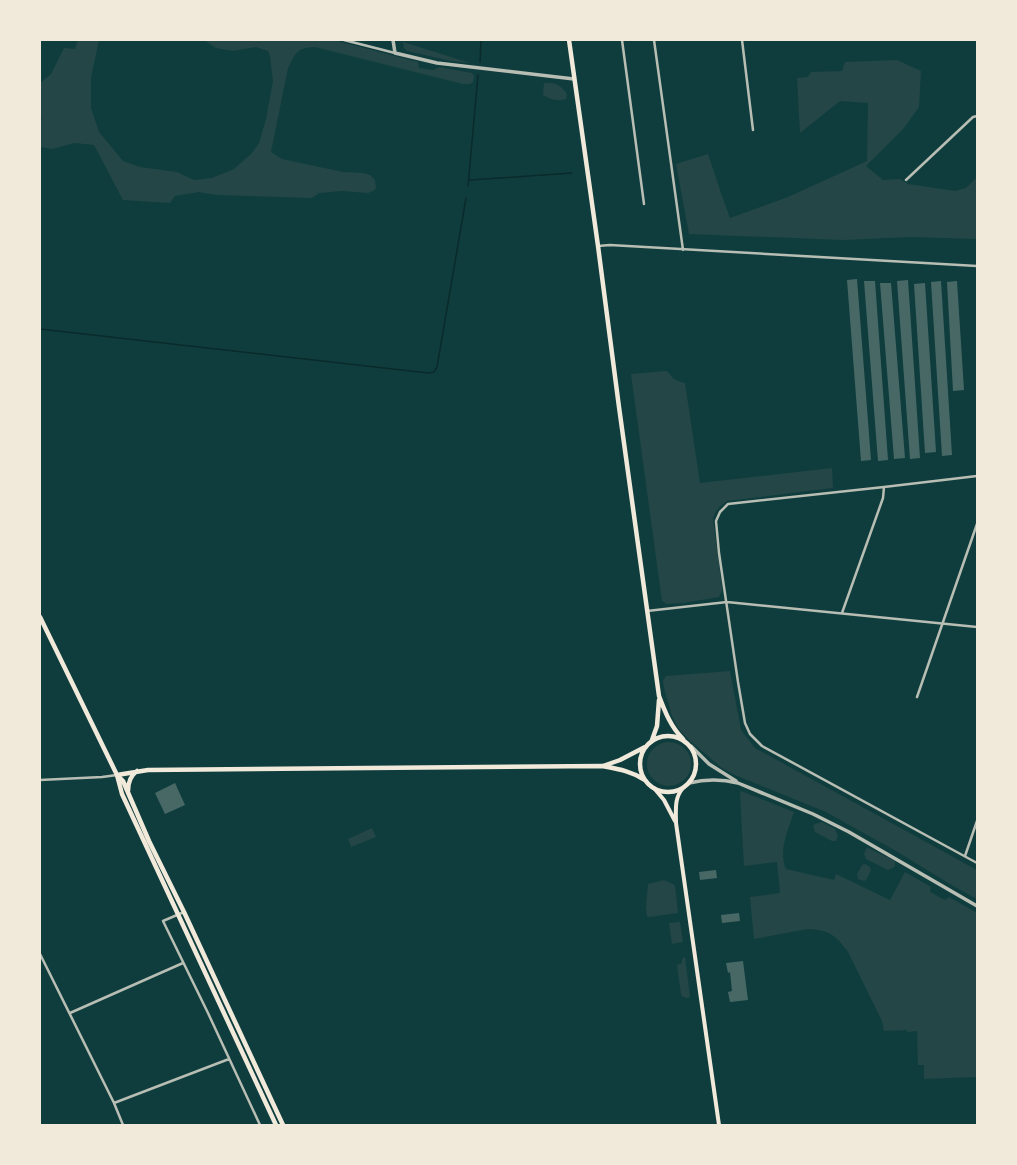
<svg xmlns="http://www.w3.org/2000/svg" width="1017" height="1165" viewBox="0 0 1017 1165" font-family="Spectral,serif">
<rect width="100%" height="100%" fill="#0f3d3e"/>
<path fill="#244646" d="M78,40H99L91,78V108L99,132L123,161L140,167L177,172L194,180L212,178L234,169L252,153L259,143L266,119L273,81L270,56L268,51L256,47L233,51L216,48L204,40H333L418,62L419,68L433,70L439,67L472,73L474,76L473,82L470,84H463L315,47C297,48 296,52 288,68L271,152L282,159L343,172L363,173L370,175L375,180L376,188L373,191L368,193L342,191L319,193L312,198L217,195L199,192L175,196L170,203L123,200L94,145L74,143L52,149L40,147V120L42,119L40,112V83L51,74L64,48L75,49Z
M403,42L470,63L451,61L407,51L404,48Z
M897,60L921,71L919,107L904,128L866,166L883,180L900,179L908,184L955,191L966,188L977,177V239L911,237L844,240L689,234L676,164L708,154L721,193L730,218L788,197L867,161L868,103L840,101L800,133L797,78L808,77L811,72L842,71L845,62Z
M544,83C556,83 560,84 567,94L566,99C556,102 551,99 543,95Z
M666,371C669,372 670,375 673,378C676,381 681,382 685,383L700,483L832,468L833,488L727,501C720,506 715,510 713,519L722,587V590L719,597L684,603L667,604L662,601L631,374Z
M730,671L741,730L755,748L977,870V899L955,887L896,851L826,812L735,775L722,768L688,739L678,728L672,716L664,688L663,681L666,676Z
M647 764a22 22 0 1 1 44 0a22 22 0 1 1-44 0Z
M741,791L794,812C788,830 778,851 786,869L834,880L836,874L890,900L905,872L931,887L930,892L945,900L949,897L977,913V1077L924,1079V1065H918L917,1031L907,1032V1030L884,1031L882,1021L848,952C836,935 829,930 808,929L754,939L750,897L780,893L777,862L744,866L740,795Z
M822,822L835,829C837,833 839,837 836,841H832L815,832L813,826L815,824Z
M372,828L376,837L351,847L348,839Z
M868,848L895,861V866L893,868L888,870L866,859L864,854L866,849Z
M865,864L870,867L871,871L866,880L864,881L858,879L857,874L862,865Z
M664,880L673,884L675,886L678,913L649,917L647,916L646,908L648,884Z
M680,922L683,942L672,944L669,923Z
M685,957L690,997L686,998L682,996L681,994L677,965L682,963V959Z"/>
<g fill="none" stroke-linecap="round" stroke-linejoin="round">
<path stroke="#0a2a2b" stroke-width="1.5" d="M480,62L481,40
M470,180L572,173
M468,186L478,75
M40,329L428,373L434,372L437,367L466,198"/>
</g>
<path fill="#486865" d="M857,279L871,460L861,461L847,280Z
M908,280L920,458L910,459L897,281Z
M864,281H875L888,460L878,461Z
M941,281L952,455L942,456L931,282Z
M957,281L964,390L953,391L947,282Z
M880,283H891L905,458L894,459Z
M925,283L936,452L925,453L914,284Z
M175,783L185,805L165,814L155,793Z
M716,870L717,878L700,880L699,872Z
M739,913L740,921L722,923L721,915Z
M743,961L748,1000L730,1002L728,992L732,991L730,972L728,973L726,963Z"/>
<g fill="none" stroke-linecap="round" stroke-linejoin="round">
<path stroke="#b8beb3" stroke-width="2.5" d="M344,40L395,53
M622,40L644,204
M654,40L683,250
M742,40L753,130
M906,180L973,117L977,116
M598,246L610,245L977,266
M977,476L884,487L728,504L720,512L716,521L719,553L738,682L745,723L750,734L762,746L977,863
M647,611L727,602L977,627
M842,613L883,498L884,487
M917,697L977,524
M40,780L102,777L117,775
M965,856L977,821
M184,912L163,921L208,1013L260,1125
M40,954L114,1103L123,1125
M70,1013L183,963
M114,1103L229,1059"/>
<path stroke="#b8beb3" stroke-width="3.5" d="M393,40L395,53L437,63L574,79
M691,746L709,764L736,781
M689,783C705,779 722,779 738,783L813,814L849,832L977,906"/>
<path stroke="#f1e9da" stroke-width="4" d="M654,788L664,800L675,821
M683,788C674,798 676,810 676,823L719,1125"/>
<path stroke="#f1e9da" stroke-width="4.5" d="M569,40L598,246L619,407L659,696C665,712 671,727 683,739
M40,617L117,775L122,794L276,1125
M640 764a28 28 0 1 1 56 0a28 28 0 1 1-56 0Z
M652,740L657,726L659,700
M603,766L620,760L645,747
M117,775L148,770L602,766C618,769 631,771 645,780
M118,776L123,781L149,841L184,912L283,1125
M128,791C128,782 130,776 137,771"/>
</g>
<rect width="1017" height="1165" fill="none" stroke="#f1e9da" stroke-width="82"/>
</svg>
